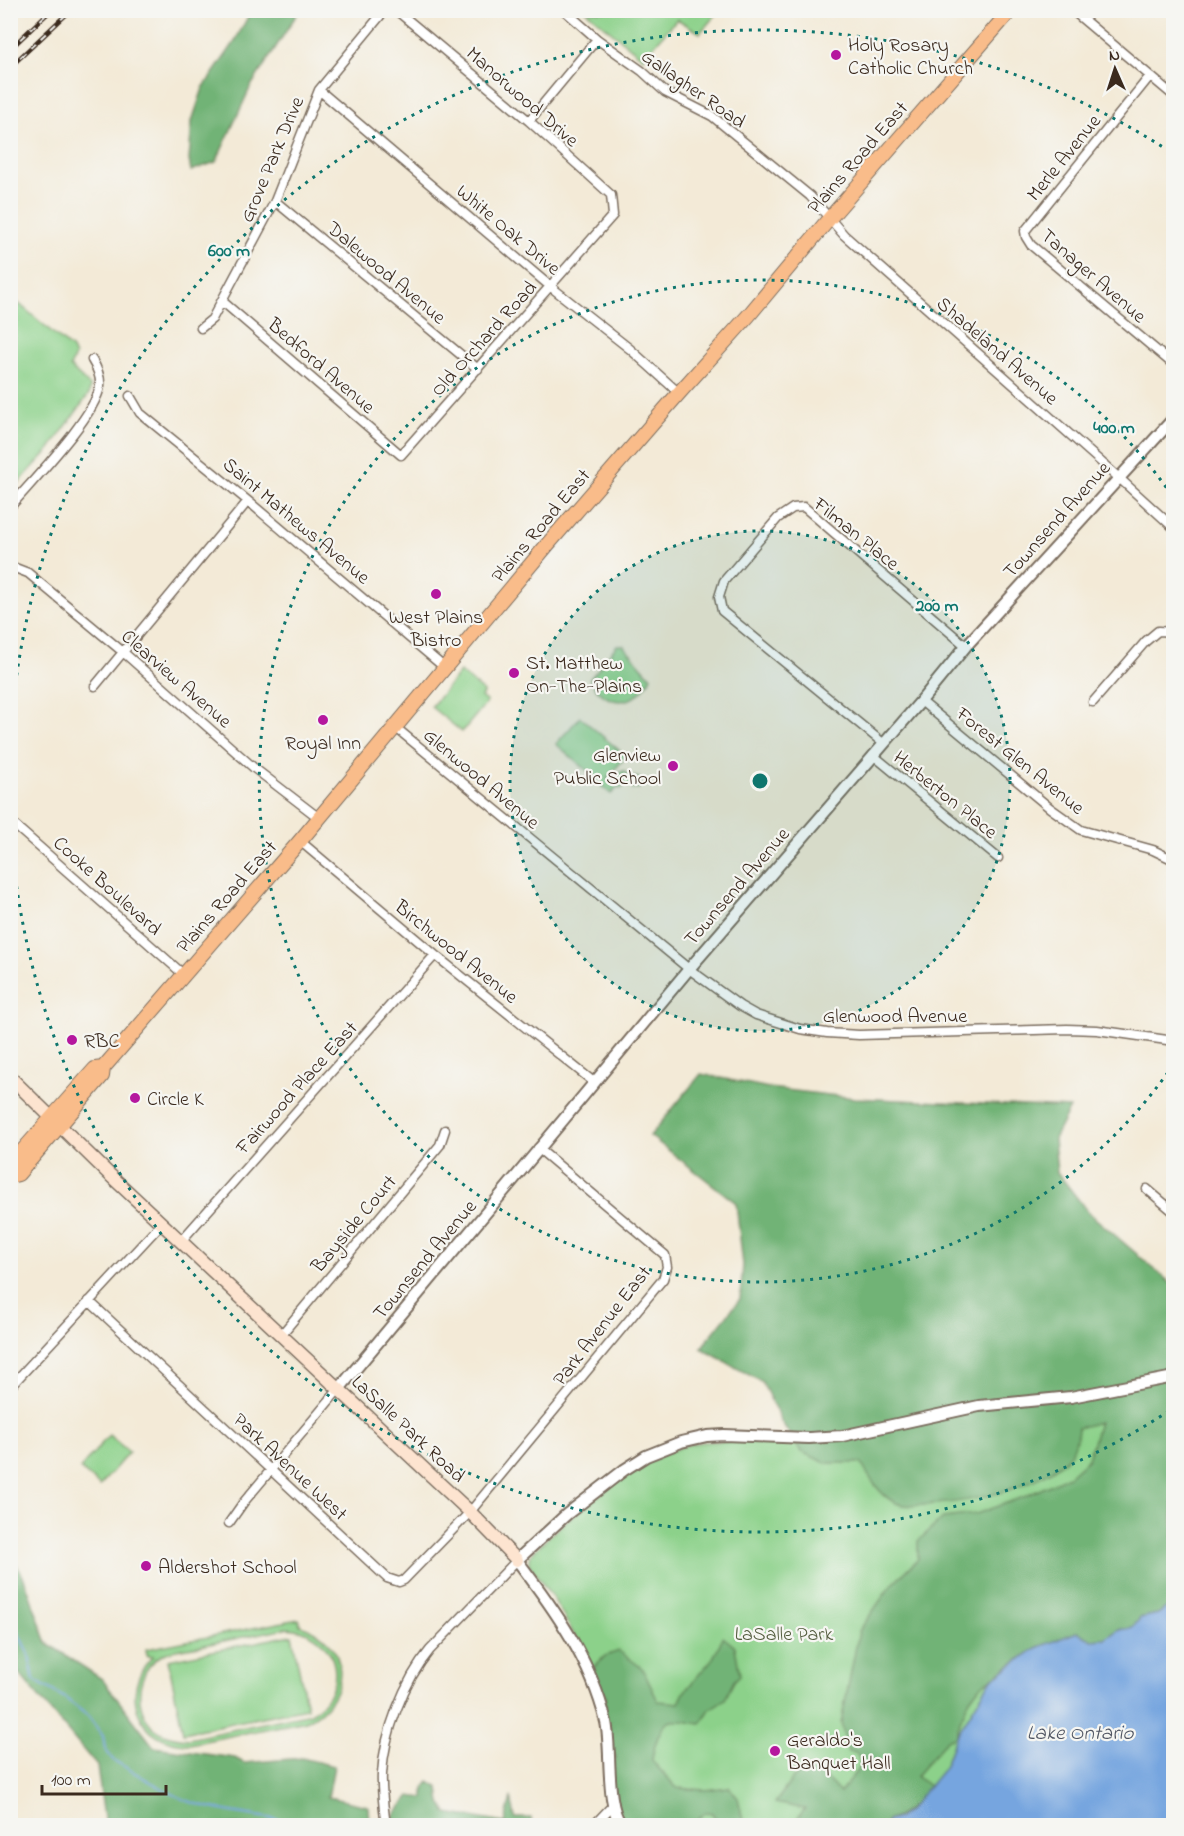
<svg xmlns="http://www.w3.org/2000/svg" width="1184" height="1836" viewBox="0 0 1184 1836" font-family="'Indie Flower',sans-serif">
<rect width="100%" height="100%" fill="#f6f6f2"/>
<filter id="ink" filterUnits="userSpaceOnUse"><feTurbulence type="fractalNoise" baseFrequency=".0167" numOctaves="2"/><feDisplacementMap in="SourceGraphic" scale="12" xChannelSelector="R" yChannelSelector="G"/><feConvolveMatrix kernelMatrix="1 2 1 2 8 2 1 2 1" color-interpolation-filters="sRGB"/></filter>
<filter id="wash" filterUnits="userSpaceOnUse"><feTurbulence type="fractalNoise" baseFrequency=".008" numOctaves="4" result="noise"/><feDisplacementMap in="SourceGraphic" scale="24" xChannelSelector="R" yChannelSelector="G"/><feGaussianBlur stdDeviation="1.35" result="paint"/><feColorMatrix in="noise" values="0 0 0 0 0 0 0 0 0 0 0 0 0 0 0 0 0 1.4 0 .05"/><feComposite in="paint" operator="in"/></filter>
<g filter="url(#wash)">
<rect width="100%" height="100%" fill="#f3ead7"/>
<path fill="#8cd18a" stroke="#647e54" stroke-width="1.5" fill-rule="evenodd" d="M586,11H719L700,33L677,19L643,58Z
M11,297L72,349L75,356L70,367L90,386L89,394L49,450L11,491Z
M617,645H623L651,677C637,708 605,709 590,679Z
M460,672L484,692L481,697L487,702L462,732L431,707Z
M580,717L626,756L607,779L613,778L623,771L631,777L639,778L641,784L639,788L633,789L627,784L620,789L618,787L611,794L601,786L603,784L556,744Z
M1173,1382V1603L1128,1629H1119L1092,1640L1077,1632L1036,1648L991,1680L956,1736L944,1768L930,1787L899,1818L887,1821L886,1825H609L621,1813L615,1791L614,1739L589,1661L554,1600L529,1564V1557C560,1521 648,1452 695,1443C713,1440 732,1441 750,1441Z
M109,1435L129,1452L100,1486L80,1469Z
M299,1619L300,1625C351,1640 353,1698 306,1721L190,1744C139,1745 117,1692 153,1656H147L146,1649ZM286,1628C335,1630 354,1685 311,1713L189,1739C170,1738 152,1733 144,1714C134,1692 142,1665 164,1654C174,1649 188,1648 200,1646C228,1640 257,1634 286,1628Z
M292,1635L307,1708L183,1733L168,1660Z"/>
<path fill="#71b376" stroke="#566e4a" stroke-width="1.5" d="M251,11H299L251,86L216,162L191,171L189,160L192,121L203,88L234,43Z
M701,1074L769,1088L855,1098L1070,1108L1054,1139L1057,1172L1088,1212L1173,1285V1603L1158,1614L1140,1618C1134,1628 1129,1630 1119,1629L1105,1639L1092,1640L1077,1632L1036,1648L979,1687L970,1699L961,1718L956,1736L947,1740L916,1776L930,1787C917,1801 906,1815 887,1821L886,1825H792L805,1809L775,1803L793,1778L810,1767L821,1773L840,1793L861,1765L857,1753L848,1752L841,1723L859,1631L889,1588L918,1559V1541L943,1518L976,1514L1026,1496L1069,1476L1088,1459L1099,1422L1078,1428C1077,1441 1074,1452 1064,1461C1032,1489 976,1501 935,1504C922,1505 905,1508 894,1502C879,1494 869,1477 861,1463H826L801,1452L781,1421L762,1382L701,1348L740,1299L743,1265L736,1203L650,1136Z
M11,1555L24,1578L47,1643L102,1679L154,1747L235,1758L244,1763L302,1758L334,1766L328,1797L368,1806L369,1825H105L97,1766L11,1664Z
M723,1637L735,1647L740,1675L734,1681L725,1699L710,1709L701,1724C692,1723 682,1720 672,1721C660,1722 653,1750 652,1761L677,1788L705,1790L729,1787L738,1798L744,1825H719L712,1813L706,1812L690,1825H622L607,1805L605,1783L616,1757C602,1743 604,1715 606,1696L592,1680L589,1672L605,1656L619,1651L642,1668L658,1701L679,1703L685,1691L713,1658Z
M429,1782L439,1788L441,1803L447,1813L505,1823L511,1797L515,1818H531L532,1825H394L393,1816L410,1796L424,1798V1788Z"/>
<path fill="#76a5df" stroke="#58687e" stroke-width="1.5" d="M1173,1603V1825H886L887,1821L899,1818L909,1810L944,1768L956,1736L991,1680L1036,1648L1077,1632L1092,1640L1105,1639L1119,1629C1129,1630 1134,1628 1140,1618L1158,1614Z"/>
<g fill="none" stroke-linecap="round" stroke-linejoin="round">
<path stroke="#76a5df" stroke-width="2" d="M10,1616L29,1655L34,1680L65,1698L88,1716L103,1736L105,1749L113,1760C136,1773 168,1794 191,1802C228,1815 268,1815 305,1826"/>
</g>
</g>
<g filter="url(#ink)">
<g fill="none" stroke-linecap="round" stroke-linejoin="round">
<g stroke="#7b6d5f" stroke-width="11">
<path id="minor" d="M564,10L597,39L642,71L665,92L712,116L810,196L844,235L1118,477L1174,528
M1072,10L1174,96
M1150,76L1025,231L1026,237L1031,245L1174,365
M319,90L551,287L630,349L679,393
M529,121L597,39
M275,201L478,369
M222,301L401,455L613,215L611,195L529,121L396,10
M201,328L212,319L275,201L319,90L385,10
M130,396L140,413L248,501L445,668
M10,507C32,481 95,417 100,386C101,376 97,368 92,360
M10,566L28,573L123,652L254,768L319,818
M95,686L248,501
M921,701L1050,808L1081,830L1153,850L1174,860
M1093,702L1146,641L1158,631L1174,632
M395,727L689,969L740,1006L756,1015L800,1029L827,1033L859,1035L1067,1029L1097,1030L1174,1041
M883,743L722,611L719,597L724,581L778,518L793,508L804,507L966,646
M873,755L998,858
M10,821L183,974
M300,841L435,955L595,1083
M1147,1189L1174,1212
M181,1241L435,955
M89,1301L387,1578L399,1582L404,1580L470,1512L663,1279L667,1267L665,1255L538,1148
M281,1335L440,1145L445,1130
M10,1387L162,1223
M229,1523L243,1503L339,1389
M386,1826C384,1809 381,1791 382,1774C384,1733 404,1681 430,1650L517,1560
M593,1826L613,1805"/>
</g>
<g stroke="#7b6d5f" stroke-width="14">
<path id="tertiary" d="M339,1389L689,969L921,701L966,646L1174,418
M622,1826C605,1805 612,1750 606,1722C591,1660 555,1610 517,1560L567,1514L624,1470L646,1456L681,1442L707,1436L724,1435L809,1438L842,1436L979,1406L1071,1397L1174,1377"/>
</g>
<g stroke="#7b6d5f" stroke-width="15">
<path id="secondary" d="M10,1077L111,1176L470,1512L517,1560"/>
</g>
<g stroke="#7b6d5f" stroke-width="16">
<path id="primary" d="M10,1165L95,1069L103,1068
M10,1176L18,1174L102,1076L103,1068L300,841L548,544L679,393L749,315L829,219L1011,10"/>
</g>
<use href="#minor" stroke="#fff" stroke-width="8"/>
<use href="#tertiary" stroke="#fff" stroke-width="10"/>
<use href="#secondary" stroke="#fde4d0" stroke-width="12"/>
<use href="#primary" stroke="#f9bc8a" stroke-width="14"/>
<g stroke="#3b2a1e" stroke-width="4.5">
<path id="rail" d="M10,49L51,10
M10,67L71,10"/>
</g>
<use href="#rail" stroke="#f6f6f2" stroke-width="2" stroke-dasharray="7" stroke-linecap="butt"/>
</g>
</g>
<circle cx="760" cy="781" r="250" fill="#0f766e" fill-opacity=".12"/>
<g fill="none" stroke="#0f766e" stroke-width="3" stroke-dasharray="3 6">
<circle cx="760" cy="781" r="250"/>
<path d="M1173 1065A501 501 0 1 1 1173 497"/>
<path d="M1169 1411A751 751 0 0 1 11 833M11 729A751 751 0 0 1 1169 151"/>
</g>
<g fill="#b5179e" stroke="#f6f6f2" stroke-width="2">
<circle cx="836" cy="55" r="6"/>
<circle cx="436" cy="594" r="6"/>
<circle cx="514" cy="673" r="6"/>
<circle cx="323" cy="720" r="6"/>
<circle cx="673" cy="766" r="6"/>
<circle cx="72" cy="1040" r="6"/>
<circle cx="135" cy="1098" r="6"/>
<circle cx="146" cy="1566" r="6"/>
<circle cx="775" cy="1751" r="6"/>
</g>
<g text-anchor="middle" stroke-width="4.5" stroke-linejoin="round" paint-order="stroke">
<g font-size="20" fill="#3b2a1e" stroke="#f6f6f2" text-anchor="start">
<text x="848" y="51">Holy Rosary<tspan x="848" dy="23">Catholic Church</tspan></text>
<text x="436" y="623" text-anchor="middle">West Plains<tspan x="436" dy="23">Bistro</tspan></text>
<text x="526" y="669">St. Matthew<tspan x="526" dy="23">On-The-Plains</tspan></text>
<text x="323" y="749" text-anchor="middle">Royal Inn</text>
<text x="661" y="761" text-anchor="end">Glenview<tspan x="661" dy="23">Public School</tspan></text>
<text x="84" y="1047">RBC</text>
<text x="147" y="1105">Circle K</text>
<text x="158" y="1573">Aldershot School</text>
<text x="787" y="1746">Geraldo's<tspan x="787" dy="23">Banquet Hall</tspan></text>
</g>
<g font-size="20" fill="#3b2a1e" stroke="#f6f6f2">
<text transform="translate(694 88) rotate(35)" y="7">Gallagher Road</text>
<text transform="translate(523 96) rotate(41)" y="7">Manorwood Drive</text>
<text transform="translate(857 157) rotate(-49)" y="7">Plains Road East</text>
<text transform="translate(1063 157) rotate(-51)" y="7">Merle Avenue</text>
<text transform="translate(271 159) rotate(-67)" y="7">Grove Park Drive</text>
<text transform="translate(509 229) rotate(40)" y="7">White Oak Drive</text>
<text transform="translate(387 272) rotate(40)" y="7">Dalewood Avenue</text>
<text transform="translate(1094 275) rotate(41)" y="7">Tanager Avenue</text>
<text transform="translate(483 338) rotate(-48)" y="7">Old Orchard Road</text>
<text transform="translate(998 350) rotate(41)" y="7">Shadeland Avenue</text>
<text transform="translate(322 365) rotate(41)" y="7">Bedford Avenue</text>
<text transform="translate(1056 519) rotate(-48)" y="7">Townsend Avenue</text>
<text transform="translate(297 520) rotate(40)" y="7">Saint Mathews Avenue</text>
<text transform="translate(540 525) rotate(-50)" y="7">Plains Road East</text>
<text transform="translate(857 533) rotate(39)" y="7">Filman Place</text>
<text transform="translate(177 678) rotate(41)" y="7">Clearview Avenue</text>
<text transform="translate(1021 760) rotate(39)" y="7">Forest Glen Avenue</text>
<text transform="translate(482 778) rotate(40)" y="7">Glenwood Avenue</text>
<text transform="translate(946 794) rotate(39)" y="7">Herberton Place</text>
<text transform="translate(108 885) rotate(42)" y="7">Cooke Boulevard</text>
<text transform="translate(736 886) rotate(-49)" y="7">Townsend Avenue</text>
<text transform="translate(226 896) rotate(-49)" y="7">Plains Road East</text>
<text transform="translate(457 951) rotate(39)" y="7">Birchwood Avenue</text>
<text x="895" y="1022">Glenwood Avenue</text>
<text transform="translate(296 1087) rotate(-48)" y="7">Fairwood Place East</text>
<text transform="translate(353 1223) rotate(-50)" y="7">Bayside Court</text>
<text transform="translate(424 1259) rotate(-50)" y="7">Townsend Avenue</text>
<text transform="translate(601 1325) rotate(-52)" y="7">Park Avenue East</text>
<text transform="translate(409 1428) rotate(43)" y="7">LaSalle Park Road</text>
<text transform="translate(291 1466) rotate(43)" y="7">Park Avenue West</text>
</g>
<g font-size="20" fill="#535c3e" stroke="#f6f6f2">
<text x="784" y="1640">LaSalle Park</text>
</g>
<g font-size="21" font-style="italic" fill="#505562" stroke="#f6f6f2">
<text x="1080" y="1739">Lake Ontario</text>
</g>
</g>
<circle cx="760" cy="781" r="9" fill="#0f766e" stroke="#f6f6f2" stroke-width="3"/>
<g font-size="18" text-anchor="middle" font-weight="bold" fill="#0f766e" stroke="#f6f6f2" stroke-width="4.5" stroke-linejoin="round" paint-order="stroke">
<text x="229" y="256">600 m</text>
<text x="1114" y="433">400 m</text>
<text x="937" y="611">200 m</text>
</g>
<rect width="1184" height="1836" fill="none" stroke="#f6f6f2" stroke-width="36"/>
<g transform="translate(1115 69) rotate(357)" stroke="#f6f6f2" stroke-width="4.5" paint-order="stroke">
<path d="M0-4.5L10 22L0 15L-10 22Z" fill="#3b2a1e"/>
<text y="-9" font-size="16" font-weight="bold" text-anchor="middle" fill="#3b2a1e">N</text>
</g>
<path d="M42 1785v9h124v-9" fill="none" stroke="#3b2a1e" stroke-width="3"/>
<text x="51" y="1785" font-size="18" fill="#3b2a1e" stroke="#f6f6f2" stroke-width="4.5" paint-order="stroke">100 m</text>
</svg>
